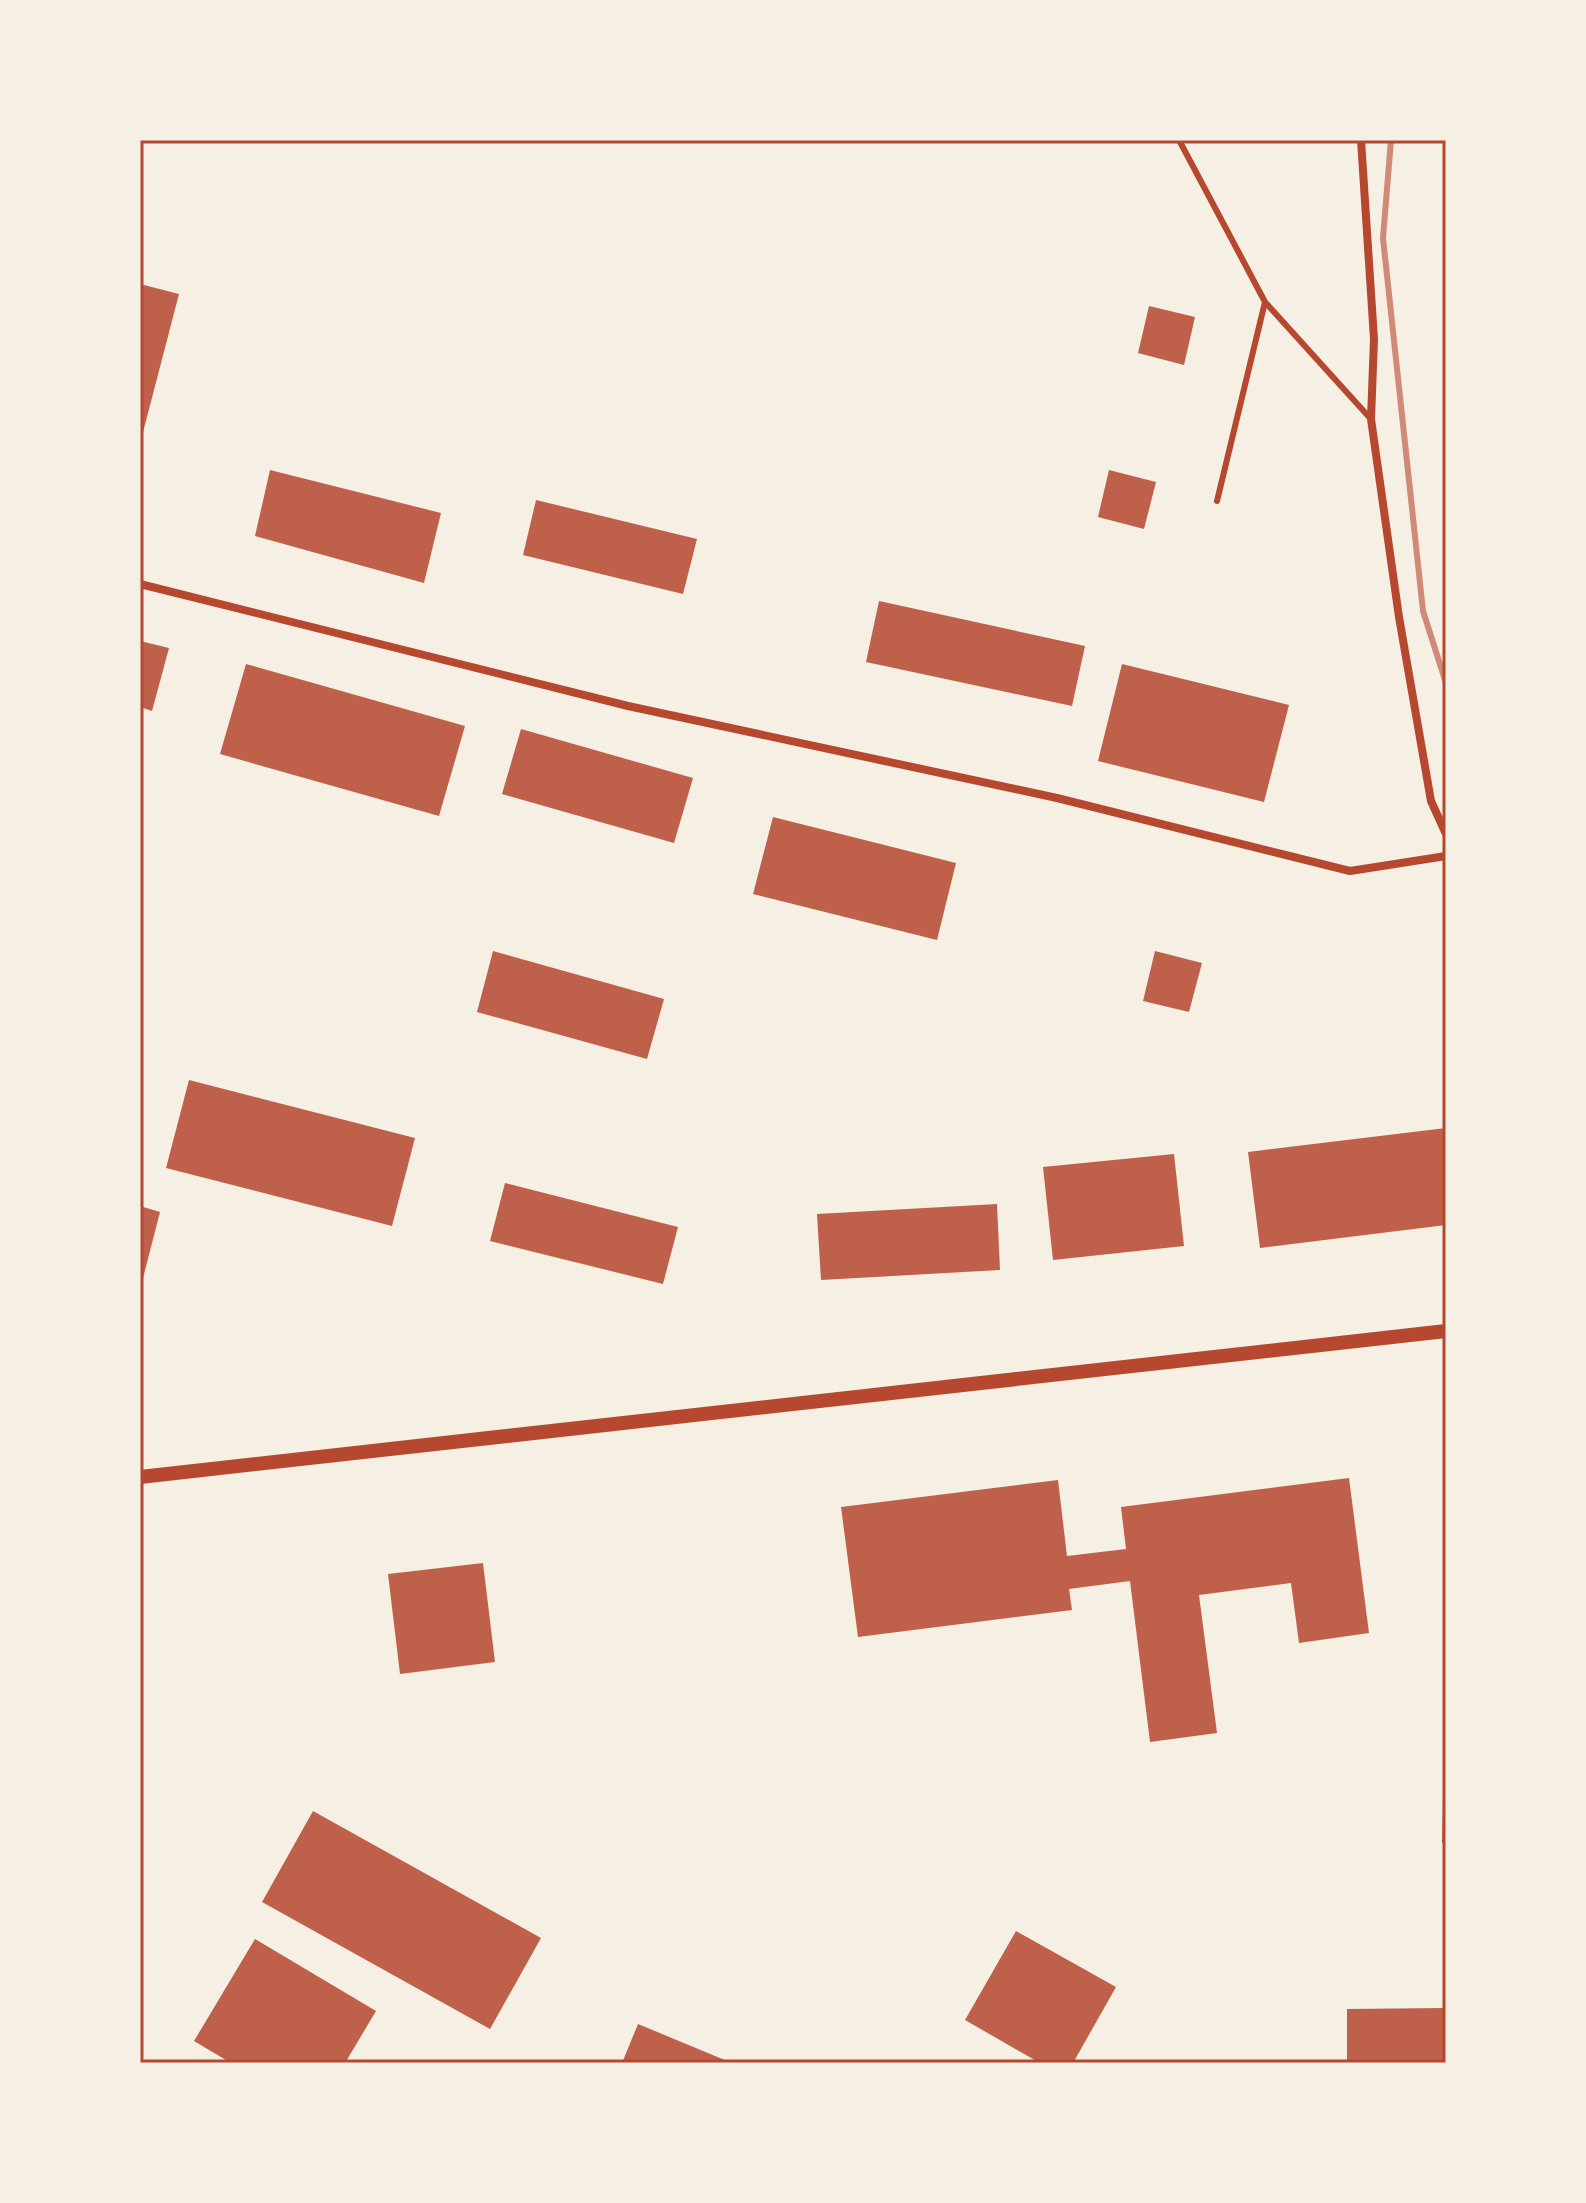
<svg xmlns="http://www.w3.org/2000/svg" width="1586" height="2203" viewBox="0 0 1586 2203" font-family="Helvetica,sans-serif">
<rect width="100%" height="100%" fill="#f6efe4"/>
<path fill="#bf614a" d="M140,284L179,294L141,440H140Z
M1149,306L1195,317L1184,365L1138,353Z
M270,470L441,513L424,583L255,536Z
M1109,470L1156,482L1144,529L1098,517Z
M536,500L697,539L683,594L523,555Z
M879,601L1085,646L1072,706L866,662Z
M140,641L169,648L152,711L140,707Z
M246,664L465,726L439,816L220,754Z
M1122,664L1289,705L1264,802L1098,761Z
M521,729L693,778L674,843L502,794Z
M773,817L956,863L937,940L753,894Z
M493,951L664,999L647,1059L477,1012Z
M1155,951L1202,963L1189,1012L1143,1001Z
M189,1080L415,1138L392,1226L166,1168Z
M1446,1128V1225L1260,1248L1248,1152Z
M1174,1154L1184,1246L1053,1260L1043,1167Z
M505,1183L678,1227L663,1284L490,1241Z
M997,1204L1000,1270L821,1280L817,1214Z
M140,1206L160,1212L141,1286H140Z
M1349,1478L1369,1633L1299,1643L1291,1583L1199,1595L1217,1733L1150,1742L1130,1581L1069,1589L1072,1610L858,1637L841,1507L1058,1480L1067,1556L1126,1549L1121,1507Z
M483,1563L495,1662L400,1674L388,1574Z
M1443,1799H1446V1843H1442Z
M313,1811L541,1938L490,2029L262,1902Z
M1016,1931L1116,1987L1073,2063H1040L965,2020Z
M255,1939L376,2011L345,2063H231L194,2041Z
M1446,2008V2063H1347V2009Z
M638,2024L732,2063H622Z"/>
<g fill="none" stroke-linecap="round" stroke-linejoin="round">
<path stroke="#b5482f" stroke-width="6" d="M1179,140L1265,302L1370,418
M1217,501L1265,302"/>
<path stroke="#b5482f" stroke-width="8" d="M1361,140L1374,339L1371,419L1399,617L1431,801L1446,834
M140,584L628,706L1057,798L1350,871L1446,856"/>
<path stroke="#b5482f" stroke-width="14" d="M140,1477L1446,1331"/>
<path stroke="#cf8b77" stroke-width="6" d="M1391,140L1383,238L1423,611L1446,683"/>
</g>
<rect width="1586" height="2203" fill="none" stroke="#f6efe4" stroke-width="284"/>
<rect x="142" y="142" width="1302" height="1919" fill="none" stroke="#b5482f" stroke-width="3"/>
</svg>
